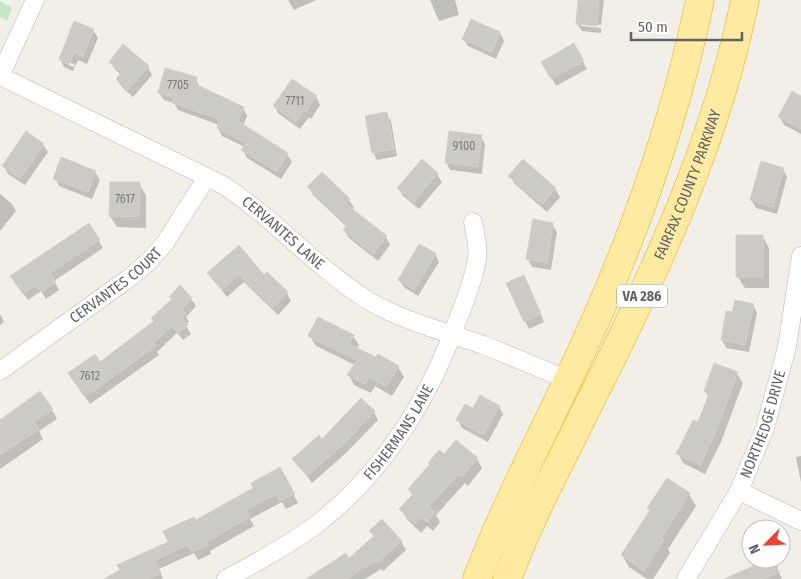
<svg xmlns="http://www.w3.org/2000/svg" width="801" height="579" viewBox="0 0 801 579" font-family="'Fira Sans Condensed',sans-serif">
<rect width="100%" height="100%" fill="#f1efe8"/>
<path fill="#c5e8c5" d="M0,1L12,8L7,21L0,17Z"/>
<path fill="#0003" fill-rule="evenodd" d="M288,0H316L294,10Z
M430,0H455L459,15L439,21Z
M580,0H604L601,25L581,23V26L601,28V33L582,31L577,24Z
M472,20L500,33L504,41L496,59L468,46L463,39Z
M93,30L98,38L87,64L78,60L73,71L64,67L60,59ZM65,60L75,65L74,67L65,63Z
M573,45L587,69L556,86L543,62Z
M110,62L148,67L152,75L133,97L122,87L117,80L121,75L115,69Z
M196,79L200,88L243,108L247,116L243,126L287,154L292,162L281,179L247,158L243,150L245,147L222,136L218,128L219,125L178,110L174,103L164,100L159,93Z
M316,97L320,105L311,119L309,117L300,129L279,114L274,106Z
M801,97V134L784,125L780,117Z
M386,114L391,121L397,156L377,160L373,152Z
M481,137L485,144L482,174L450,170L446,162Z
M43,145L48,152L25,185L8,174L4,166Z
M422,161L437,174L442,182L419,209L403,196L398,188Z
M523,161L555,189L560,197L547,212L514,183L510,176Z
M783,169L787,177L777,214L756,208L751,200Z
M95,172L100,180L92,199L59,186L55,178Z
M322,174L349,200L354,208L352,210L386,237L390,245L378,261L349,238L344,230L347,227L313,195L309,187Z
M139,184L146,195V228L117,227L110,216Z
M0,194L11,203L16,211L0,231Z
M552,224L557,232L551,270L532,267L528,259Z
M762,236L769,248V288H745L738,277Z
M99,241L103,248L54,281L59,290L46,299L41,291L28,300L16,284Z
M239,247L264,276L287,293L291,301L278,315L244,282L227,297L209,273Z
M435,254L439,262L418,296L404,287L399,280Z
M528,284L544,322L529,329L525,321Z
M180,287L191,299L196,306L186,317L189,322L185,324L191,334L183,340L177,333L157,352L159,355L90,404L69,374L100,363L155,322L172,300L170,297Z
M753,305L757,313L749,352L726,348L722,340Z
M0,314L4,322L0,325Z
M310,336H353L359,345L357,349L398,367L404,377L392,396L375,386L371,393L354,385L349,375L355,365L316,346Z
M737,374L743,383L721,442L705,474L683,463L678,453L699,424L709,398L705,391Z
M499,407L503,414L488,442L462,428L458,420Z
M52,410L57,419L39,431L43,439L0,469V428Z
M374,412L378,420L347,452L312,483L294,459L322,441Z
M444,456L477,459L482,468L468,486L465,483L436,515L440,522L433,531L427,526L421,533L407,519L401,510L413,496L409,490L431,465Z
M801,456V482L796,457Z
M280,469L298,503L286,509L282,502L250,519L254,526L210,551L211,554L198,560L194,553L159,569L163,579H107L170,543L196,522L255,489Z
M689,494L696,506L668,549L670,553L653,579H647L629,567L622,555L651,512L649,508Z
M371,531L401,541L406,550L383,571L381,569L365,579H311L349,560L374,537Z
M758,559H773L782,579H736L755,566Z"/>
<path fill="#cccac5" stroke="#d6d1c6" d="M578,0H599L597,26L576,24Z
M471,19L500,32L492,52L462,39Z
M74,21L94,29L83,57L74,53L69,64L59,59Z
M574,43L584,61L551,79L541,62Z
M123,44L149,66L128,90L116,79L122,72L109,62Z
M165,68L197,77L195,84L244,107L238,121L288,153L277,172L241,150L246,143L217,128L219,119L172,103L174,97L158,93Z
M292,79L317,96L306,112L304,110L296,122L273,106Z
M792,91L801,96V129L778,117Z
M387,112L394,149L372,153L365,116Z
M26,131L44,144L20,179L2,166Z
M449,131L482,135L478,167L445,163Z
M61,157L96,171L88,192L53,179Z
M422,159L438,173L414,202L397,188Z
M523,159L556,188L542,205L508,176Z
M761,161L784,168L773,207L750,200Z
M322,172L350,199L346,204L387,236L373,254L343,230L347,225L307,187Z
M110,182H140L139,217L109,216Z
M533,219L553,223L547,263L526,259Z
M89,223L100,240L50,273L56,282L41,292L36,285L23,294L10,276Z
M736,235H763V277H736Z
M419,244L436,253L414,290L398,280Z
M239,245L264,275L267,272L288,292L273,308L239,275L222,290L207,273Z
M524,275L541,314L524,322L506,283Z
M180,285L192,298L182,309L186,314L181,317L188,325L178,333L172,326L154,343L156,346L85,397L68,373L95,354L100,362L154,321L151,318L172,299L169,297Z
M735,300L754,304L745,345L721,340L726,311L732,312Z
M318,317L354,335L349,344L376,357L378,354L399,366L386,387L369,377L365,384L347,375L357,360L308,336Z
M714,363L738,372L716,432L700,465L676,454L693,420L698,422L709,394L704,391Z
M40,391L53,409L34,422L39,429L0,455V420Z
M480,395L500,406L483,435L456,420L465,404L473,408Z
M361,398L375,411L343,445L307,476L292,459L319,435L322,439Z
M456,440L478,458L462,477L459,474L429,506L435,512L427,522L421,517L415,524L399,509L413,494L408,489L430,464L428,463L439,450L444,454Z
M280,467L295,494L280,501L276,494L246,510L250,517L206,542L208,545L192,552L188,545L155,560L161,573L148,579H104L120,570L117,565L168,542L163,531L194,517L196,520L253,488L251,483Z
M667,478L690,493L661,538L664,540L644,571L621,555L650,510L647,508Z
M382,519L402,541L377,563L375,561L347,579H306L346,553L349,558L374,536L369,531Z
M750,559H774L779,572L763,579H724L753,566Z"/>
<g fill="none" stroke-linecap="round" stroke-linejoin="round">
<g stroke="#b5b8bc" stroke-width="19">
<g id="minor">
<path id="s1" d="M0,76L223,185C275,219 316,268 369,301C405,322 444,331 483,345C511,356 540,368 568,380"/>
<path d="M0,76L35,0"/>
<path id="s2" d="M0,371L132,276L150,260L165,243L207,177"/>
<path d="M739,491L801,521"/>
<path id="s3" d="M226,579C257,562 289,545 317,524C382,474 428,401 456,324C463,307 474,278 477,259C479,247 475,234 473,222"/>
<path id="s4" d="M686,579L739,491L765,428L787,347L801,256"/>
</g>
</g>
<g stroke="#f9ab00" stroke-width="29">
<g id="trunk">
<path d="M477,579C512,487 561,401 600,310C643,211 678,106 700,0"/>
<path id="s5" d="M507,579L524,537L542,498C565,453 587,407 610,362C667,246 719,128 745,0"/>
</g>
</g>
<use href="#minor" stroke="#fff" stroke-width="18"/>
<use href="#trunk" stroke="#feeaa1" stroke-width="28"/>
</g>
<g text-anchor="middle" stroke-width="5" stroke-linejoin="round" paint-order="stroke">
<g font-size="12" fill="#7a7d7f">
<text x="178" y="89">7705</text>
<text x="295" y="105">7711</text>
<text x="464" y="150">9100</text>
<text x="125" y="203">7617</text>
<text x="90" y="380">7612</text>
</g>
<rect fill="#fff" stroke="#8f9295" stroke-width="1" x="617" y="284.5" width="50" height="23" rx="4"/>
<g font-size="14" font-weight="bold" fill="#5f6368">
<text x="642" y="301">VA 286</text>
</g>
<g font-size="15" fill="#5f6368" stroke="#fff">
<text dy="5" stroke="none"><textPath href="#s5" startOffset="434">FAIRFAX COUNTY PARKWAY</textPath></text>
<text dy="5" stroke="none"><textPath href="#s1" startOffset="325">CERVANTES LANE</textPath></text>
<text dy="5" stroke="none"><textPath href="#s2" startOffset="144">CERVANTES COURT</textPath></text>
<text dy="5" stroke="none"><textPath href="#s4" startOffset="174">NORTHEDGE DRIVE</textPath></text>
<text dy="5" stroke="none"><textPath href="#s3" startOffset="230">FISHERMANS LANE</textPath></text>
</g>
</g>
<g transform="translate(766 544) rotate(246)"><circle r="24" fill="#ffffff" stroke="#bfc1c3"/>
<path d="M0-4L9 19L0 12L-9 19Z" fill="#ea4335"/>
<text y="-8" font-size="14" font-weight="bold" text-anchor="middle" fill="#5f6368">N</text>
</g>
<path d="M631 32v8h111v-8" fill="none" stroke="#5f6368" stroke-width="2.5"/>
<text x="638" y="32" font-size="15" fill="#5f6368" stroke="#ffffff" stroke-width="4" paint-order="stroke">50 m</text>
</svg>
